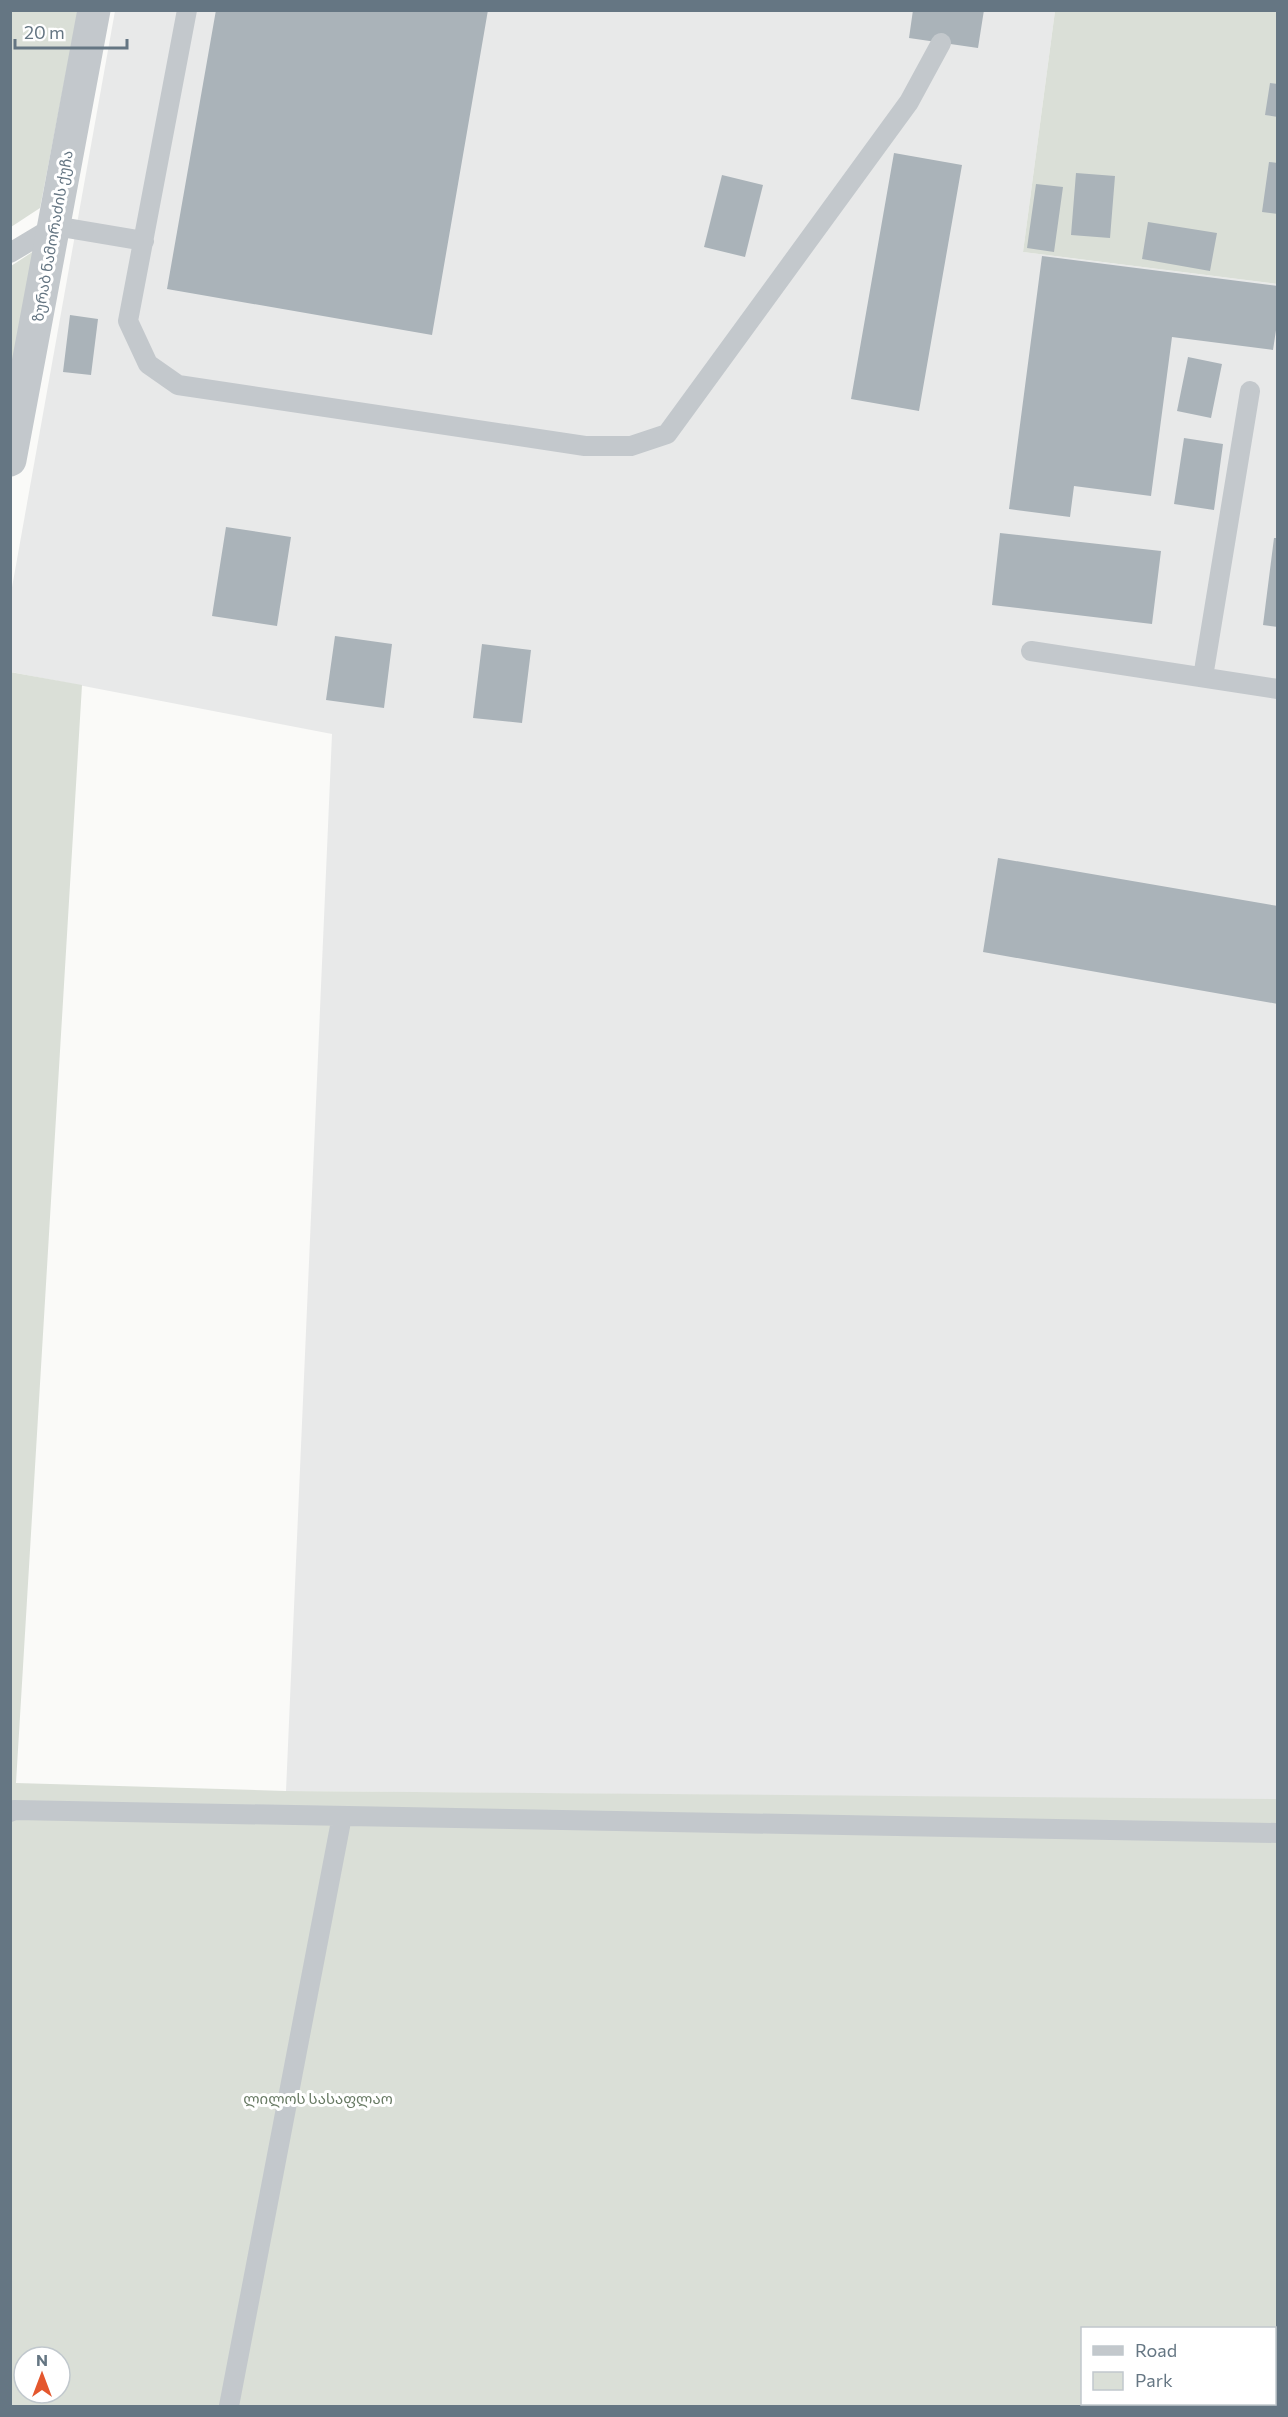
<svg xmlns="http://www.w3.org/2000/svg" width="1288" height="2417" viewBox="0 0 1288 2417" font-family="Commissioner,'Noto Sans Georgian',sans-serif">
<rect width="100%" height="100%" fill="#fafaf8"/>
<path fill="#e8e9e9" d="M115,11H1055L1023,252L1277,284V1800L286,1791L332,734L11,672V593Z"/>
<path fill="#dadfd7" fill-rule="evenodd" d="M11,11H78L40,208L11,227Z
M1055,11H1277V284L1023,252Z
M37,249L11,378V266Z
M10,672L82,685L16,1783L286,1791L1277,1799V2406H11ZM1082,2328H1274V2404H1082ZM24,2357H60V2393H24Z"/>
<path fill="#aab3b9" d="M216,10H488L432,335L167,289Z
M913,10H984L978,48L909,38Z
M1270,83L1278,84V117L1265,115Z
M894,153L962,165L919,411L851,399Z
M1269,162L1278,163V214L1262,212Z
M1076,173L1115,176L1110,238L1071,235Z
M722,175L763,185L745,257L704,247Z
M1036,184L1063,187L1054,252L1027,248Z
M1148,222L1217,233L1210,271L1142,259Z
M1042,256L1278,286V317L1273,350L1172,337L1151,496L1074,486L1070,517L1009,509Z
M70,315L98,319L91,375L63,372Z
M1188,357L1222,364L1211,418L1177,411Z
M1184,438L1223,444L1214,510L1174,504Z
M226,527L291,537L277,626L212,616Z
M1000,533L1161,551L1152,624L992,605Z
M1274,538H1278V627L1263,625Z
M335,636L392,644L384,708L326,700Z
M482,644L531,650L522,723L473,718Z
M998,858L1278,906V1004L983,952Z"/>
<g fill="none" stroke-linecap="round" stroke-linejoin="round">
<path stroke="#c3c8cc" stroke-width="20" d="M187,10L128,321L148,364L178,385L585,446H631L667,434L909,102L941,43
M10,253L55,226L144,241
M1031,651L1278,689
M1203,677L1250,391
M10,1812L14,1810L1278,1833
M229,2406L342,1816"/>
<path stroke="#c3c8cc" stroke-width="33" d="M10,460L94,10"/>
</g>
<g text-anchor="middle" stroke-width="6" stroke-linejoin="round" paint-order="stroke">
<g font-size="15" fill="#657683" stroke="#fff">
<text transform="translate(53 236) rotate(-80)" y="5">ზურაბ ნამორაძის ქუჩა</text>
</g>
<g font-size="15" fill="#687a64" stroke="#fff">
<text x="318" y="2104">ლილოს სასაფლაო</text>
</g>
</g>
<rect width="1288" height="2417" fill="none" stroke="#657683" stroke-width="24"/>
<rect x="1081" y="2327" width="195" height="78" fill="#ffffff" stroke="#c1c8cd" stroke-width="1.5"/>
<rect x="1093" y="2346" width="30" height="9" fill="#c3c8cc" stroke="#c1c8cd" stroke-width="1.5"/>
<text x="1135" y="2357" font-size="18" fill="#657683">Road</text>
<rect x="1093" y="2372" width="30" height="18" fill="#dadfd7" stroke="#c1c8cd" stroke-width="1.5"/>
<text x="1135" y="2387" font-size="18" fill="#657683">Park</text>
<g transform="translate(42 2375)"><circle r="28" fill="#ffffff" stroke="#c1c8cd" stroke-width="1.5"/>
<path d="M0-4.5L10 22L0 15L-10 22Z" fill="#e4572e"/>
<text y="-9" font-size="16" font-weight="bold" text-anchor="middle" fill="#657683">N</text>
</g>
<path d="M15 39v9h112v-9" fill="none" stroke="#657683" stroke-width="3"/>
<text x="24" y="39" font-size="18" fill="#657683" stroke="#ffffff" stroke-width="4.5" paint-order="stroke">20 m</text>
</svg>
